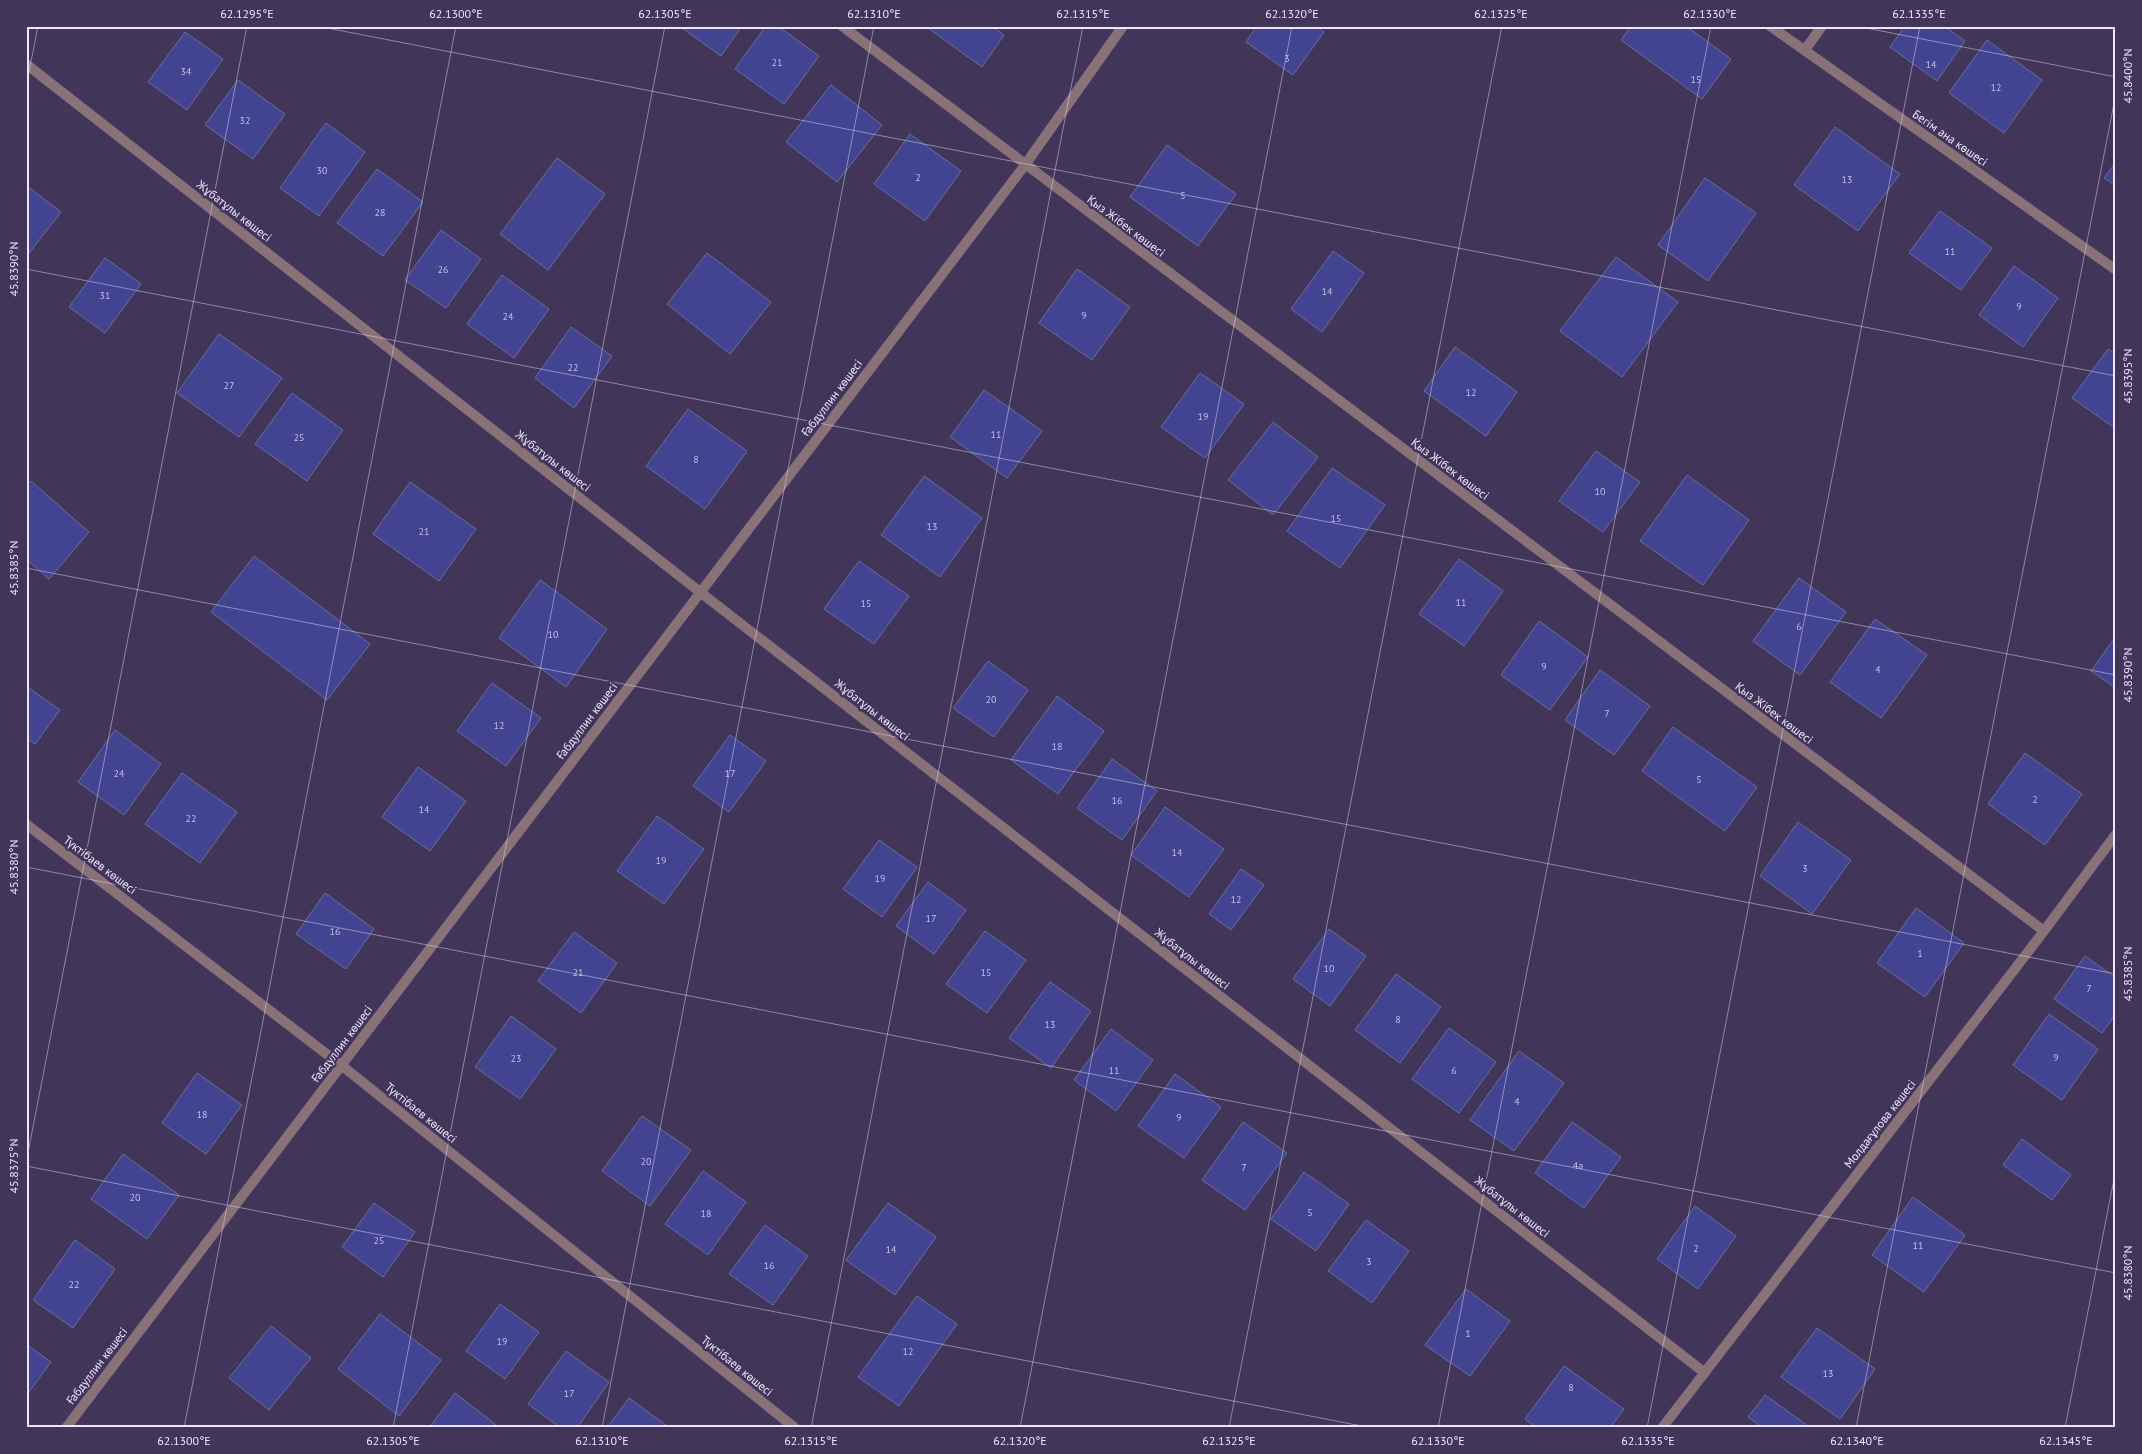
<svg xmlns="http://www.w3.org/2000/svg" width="2142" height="1454" viewBox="0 0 2142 1454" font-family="'PT Sans',sans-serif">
<rect width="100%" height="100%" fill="#42355a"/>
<path fill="#434491" stroke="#6a6e97" d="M679,26H742L721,56Z
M766,26H778L819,56L784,104L735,69Z
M930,26H992L1004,35L982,67L928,28Z
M1257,26H1316L1324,32L1293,75L1246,42Z
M1631,26H1686L1731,59L1702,99L1621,40Z
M1905,26H1944L1965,41L1937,81L1890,47Z
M185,32L223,59L187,110L148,82Z
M1987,40L2042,80L2004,133L1949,93Z
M238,80L285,114L253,159L205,125Z
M831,85L882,125L837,182L786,142Z
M326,123L365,152L319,216L280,188Z
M1835,127L1900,174L1858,231L1794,185Z
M910,134L961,171L925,221L874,184Z
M1167,145L1236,194L1198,246L1130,197Z
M557,158L605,194L548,270L500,234Z
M2116,162V186L2104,178Z
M377,169L423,202L383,256L337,223Z
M1705,178L1756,213L1708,281L1658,245Z
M26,185L61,212L26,257Z
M1940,211L1992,248L1961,290L1909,253Z
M441,230L481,259L446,308L405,280Z
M1333,251L1364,273L1322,332L1291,309Z
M707,253L771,302L730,354L667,304Z
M1616,257L1678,302L1622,377L1560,331Z
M105,258L141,284L105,333L69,307Z
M2014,266L2058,298L2023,347L1979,315Z
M1077,269L1130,307L1092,360L1039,323Z
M502,275L549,309L514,358L467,324Z
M571,327L612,356L574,408L535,378Z
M219,334L282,378L239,437L177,393Z
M1455,347L1517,392L1486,436L1424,391Z
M2108,349L2116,354V429L2072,398Z
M1200,373L1244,404L1205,458L1161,427Z
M984,390L1042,431L1007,478L950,437Z
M292,393L343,430L307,481L255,444Z
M688,409L747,451L705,509L646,466Z
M1273,422L1318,457L1273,515L1228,480Z
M1596,451L1640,482L1603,532L1559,501Z
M1332,468L1385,505L1340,568L1287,531Z
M1687,475L1749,520L1703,585L1640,541Z
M924,476L982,518L940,577L881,535Z
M31,481L89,532L49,579L26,559V486Z
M410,482L476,529L439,581L373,534Z
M254,556L370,644L327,700L211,612Z
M1459,559L1503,591L1464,646L1419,614Z
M859,561L909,596L874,644L824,609Z
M1799,578L1846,612L1800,675L1753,641Z
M540,580L607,629L566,687L499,638Z
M1875,619L1927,655L1881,718L1830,682Z
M1539,621L1588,657L1550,710L1501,675Z
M2116,636V688L2091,671Z
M988,661L1028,690L994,737L953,708Z
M1600,670L1650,706L1614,755L1565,720Z
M492,683L541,718L506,766L457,731Z
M26,686L60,710L35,744L26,738Z
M1057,696L1104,731L1058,794L1011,760Z
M1673,727L1757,787L1725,831L1642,771Z
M115,730L161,764L124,815L78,782Z
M730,735L766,761L729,812L693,786Z
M2025,753L2082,794L2045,845L1988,804Z
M1112,759L1157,791L1122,840L1077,808Z
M418,767L466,801L430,851L382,817Z
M182,773L237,812L200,863L145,824Z
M1165,807L1224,849L1189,897L1131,855Z
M657,816L704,849L664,904L617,871Z
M1798,822L1851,860L1812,914L1760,876Z
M879,840L917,867L882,917L843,889Z
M1241,869L1264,885L1231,930L1209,914Z
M928,882L966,910L934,954L896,926Z
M325,893L374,929L346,969L296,934Z
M1916,908L1964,943L1925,997L1877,963Z
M1329,929L1366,956L1330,1006L1293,979Z
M985,931L1026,960L987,1013L946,984Z
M574,932L617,963L581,1013L538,981Z
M2085,956L2116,978V1014L2102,1033L2054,999Z
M1396,974L1441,1007L1400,1063L1355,1030Z
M1050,982L1091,1011L1051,1068L1009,1038Z
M2049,1014L2098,1049L2062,1100L2013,1065Z
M511,1016L556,1049L520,1099L475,1067Z
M1449,1028L1496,1062L1459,1113L1412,1079Z
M1111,1029L1153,1060L1116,1111L1074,1080Z
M1519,1051L1564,1083L1514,1151L1470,1120Z
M197,1073L242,1105L206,1154L162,1123Z
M1175,1074L1221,1107L1184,1158L1138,1126Z
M642,1116L691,1150L650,1206L602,1171Z
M1243,1122L1287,1153L1245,1210L1202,1180Z
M1572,1122L1621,1157L1584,1208L1535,1173Z
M2022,1139L2071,1175L2052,1200L2003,1165Z
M123,1154L179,1195L147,1239L91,1199Z
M703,1171L746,1202L708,1255L665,1224Z
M1304,1172L1349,1204L1316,1251L1271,1219Z
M1913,1197L1965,1235L1924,1292L1872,1255Z
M374,1203L415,1232L383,1277L342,1247Z
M888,1203L936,1237L895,1295L846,1260Z
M1695,1206L1736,1236L1698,1289L1657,1259Z
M1366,1220L1409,1251L1372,1303L1328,1271Z
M765,1225L808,1256L773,1305L729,1274Z
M75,1240L115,1269L73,1328L33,1300Z
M1466,1289L1510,1321L1470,1376L1425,1345Z
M917,1296L957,1324L899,1406L858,1377Z
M500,1304L539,1332L505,1379L466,1351Z
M380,1314L441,1360L399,1416L338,1369Z
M271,1326L311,1358L269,1410L229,1378Z
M1817,1328L1875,1369L1840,1419L1781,1377Z
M26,1344L51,1362L26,1396Z
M566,1351L609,1382L577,1428H561L528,1404Z
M1564,1366L1624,1409L1610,1428H1537L1525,1419Z
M455,1393L500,1428H429Z
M1765,1395L1811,1428H1763L1748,1417Z
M629,1398L670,1428H607Z"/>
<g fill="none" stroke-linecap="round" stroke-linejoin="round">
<path stroke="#887278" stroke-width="10" d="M842,26L2044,931
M1770,26L2116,270
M1805,50L1822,26
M26,64L700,592L1705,1373
M26,824L341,1065L795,1428
M66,1428L1025,165L1123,26
M1662,1428L2044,931L2116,834"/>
</g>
<path fill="none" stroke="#ede6fe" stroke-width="1" stroke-opacity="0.45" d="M317,26L2116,376M1856,26L2116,77M26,87L38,26M26,269L2116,675M26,568L2116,974M26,867L2116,1273M26,1163L247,26M26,1166L1372,1428M184,1428L456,26M393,1428L665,26M602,1428L874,26M811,1428L1083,26M1020,1428L1292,26M1229,1428L1502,26M1438,1428L1711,26M1647,1428L1920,26M1856,1428L2116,93M2065,1428L2116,1169"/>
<g text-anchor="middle" stroke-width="4.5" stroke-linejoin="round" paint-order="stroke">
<g font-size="10" fill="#c2bee3">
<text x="1287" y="62">3</text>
<text x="777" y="66">21</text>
<text x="1931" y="68">14</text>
<text x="186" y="75">34</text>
<text x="1696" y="83">15</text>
<text x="1996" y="91">12</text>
<text x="245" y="124">32</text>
<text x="322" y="174">30</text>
<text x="918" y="181">2</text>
<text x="1847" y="183">13</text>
<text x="1183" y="199">5</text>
<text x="380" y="216">28</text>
<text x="1950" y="255">11</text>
<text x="443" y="273">26</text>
<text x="1327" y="295">14</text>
<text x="105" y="299">31</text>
<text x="2019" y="310">9</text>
<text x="1084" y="319">9</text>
<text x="508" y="320">24</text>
<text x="573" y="371">22</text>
<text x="229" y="389">27</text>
<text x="1471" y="396">12</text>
<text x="1203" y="420">19</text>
<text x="996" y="438">11</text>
<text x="299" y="441">25</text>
<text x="696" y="463">8</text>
<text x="1600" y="495">10</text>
<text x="1336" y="522">15</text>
<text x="932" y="530">13</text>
<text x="424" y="535">21</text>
<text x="1461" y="606">11</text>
<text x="866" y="607">15</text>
<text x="1799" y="630">6</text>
<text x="553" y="638">10</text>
<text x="1544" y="670">9</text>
<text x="1878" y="673">4</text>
<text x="991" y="703">20</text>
<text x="1607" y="717">7</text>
<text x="499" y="729">12</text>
<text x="1057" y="750">18</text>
<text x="119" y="777">24</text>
<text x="730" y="777">17</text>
<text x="1699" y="783">5</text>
<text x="2035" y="803">2</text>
<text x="1117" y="804">16</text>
<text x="424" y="813">14</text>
<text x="191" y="822">22</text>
<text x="1177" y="856">14</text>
<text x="661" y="864">19</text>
<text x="1805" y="872">3</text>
<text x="880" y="882">19</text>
<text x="1236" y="903">12</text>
<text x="931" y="922">17</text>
<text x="335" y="935">16</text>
<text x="1920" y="957">1</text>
<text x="1329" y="972">10</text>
<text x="578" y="976">21</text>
<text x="986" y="976">15</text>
<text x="2089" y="992">7</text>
<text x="1398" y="1023">8</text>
<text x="1050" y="1028">13</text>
<text x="2056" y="1061">9</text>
<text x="516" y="1062">23</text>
<text x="1114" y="1074">11</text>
<text x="1454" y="1074">6</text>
<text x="1517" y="1105">4</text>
<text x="202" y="1118">18</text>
<text x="1179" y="1121">9</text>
<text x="646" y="1165">20</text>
<text x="1578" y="1169">4а</text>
<text x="1244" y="1171">7</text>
<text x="135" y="1201">20</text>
<text x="1310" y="1216">5</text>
<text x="706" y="1217">18</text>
<text x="379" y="1244">25</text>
<text x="1918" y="1249">11</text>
<text x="1696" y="1252">2</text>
<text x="891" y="1253">14</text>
<text x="1369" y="1265">3</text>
<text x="769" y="1269">16</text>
<text x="74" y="1288">22</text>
<text x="1468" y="1337">1</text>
<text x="502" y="1345">19</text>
<text x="908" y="1355">12</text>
<text x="1828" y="1377">13</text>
<text x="1571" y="1391">8</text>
<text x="569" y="1397">17</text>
</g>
<g font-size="12" fill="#ede6fe" stroke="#42355a">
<text transform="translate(1950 138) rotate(35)" y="4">Бегім ана көшесі</text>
<text transform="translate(234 211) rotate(38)" y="4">Жұбатұлы көшесі</text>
<text transform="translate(1126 226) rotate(37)" y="4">Қыз Жібек көшесі</text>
<text transform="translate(832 398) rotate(-53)" y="4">Ғабдуллин көшесі</text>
<text transform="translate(553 461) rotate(38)" y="4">Жұбатұлы көшесі</text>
<text transform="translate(1450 469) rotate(37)" y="4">Қыз Жібек көшесі</text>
<text transform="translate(872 710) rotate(38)" y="4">Жұбатұлы көшесі</text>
<text transform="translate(1774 713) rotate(37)" y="4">Қыз Жібек көшесі</text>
<text transform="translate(587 721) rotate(-53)" y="4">Ғабдуллин көшесі</text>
<text transform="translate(100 865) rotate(37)" y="4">Түктібаев көшесі</text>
<text transform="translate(1192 959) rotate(38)" y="4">Жұбатұлы көшесі</text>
<text transform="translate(342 1044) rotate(-53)" y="4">Ғабдуллин көшесі</text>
<text transform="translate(421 1113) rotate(39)" y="4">Түктібаев көшесі</text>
<text transform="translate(1880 1124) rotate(-52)" y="4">Молдағұлова көшесі</text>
<text transform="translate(1512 1207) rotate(38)" y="4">Жұбатұлы көшесі</text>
<text transform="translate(97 1366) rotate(-53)" y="4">Ғабдуллин көшесі</text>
<text transform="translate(737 1366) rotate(39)" y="4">Түктібаев көшесі</text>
</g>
</g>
<rect width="2142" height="1454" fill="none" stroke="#42355a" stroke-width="55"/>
<rect x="28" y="28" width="2086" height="1398" fill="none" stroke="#ede6fe" stroke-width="2"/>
<g font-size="12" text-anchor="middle" fill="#ede6fe">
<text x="247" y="18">62.1295°E</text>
<text x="456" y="18">62.1300°E</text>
<text x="665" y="18">62.1305°E</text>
<text x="874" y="18">62.1310°E</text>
<text x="1083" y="18">62.1315°E</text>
<text x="1292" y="18">62.1320°E</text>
<text x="1501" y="18">62.1325°E</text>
<text x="1710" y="18">62.1330°E</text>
<text x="1919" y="18">62.1335°E</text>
<text transform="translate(2128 76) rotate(-90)" y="4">45.8400°N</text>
<text transform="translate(14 269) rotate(-90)" y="4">45.8390°N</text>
<text transform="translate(2128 376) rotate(-90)" y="4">45.8395°N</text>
<text transform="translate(14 568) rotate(-90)" y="4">45.8385°N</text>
<text transform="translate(2128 675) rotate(-90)" y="4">45.8390°N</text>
<text transform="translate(14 867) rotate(-90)" y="4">45.8380°N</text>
<text transform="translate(2128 974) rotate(-90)" y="4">45.8385°N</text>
<text transform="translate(14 1166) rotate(-90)" y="4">45.8375°N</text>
<text transform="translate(2128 1273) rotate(-90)" y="4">45.8380°N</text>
<text x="184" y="1445">62.1300°E</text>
<text x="393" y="1445">62.1305°E</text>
<text x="602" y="1445">62.1310°E</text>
<text x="811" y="1445">62.1315°E</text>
<text x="1020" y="1445">62.1320°E</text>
<text x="1229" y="1445">62.1325°E</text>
<text x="1438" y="1445">62.1330°E</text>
<text x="1648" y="1445">62.1335°E</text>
<text x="1857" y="1445">62.1340°E</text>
<text x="2066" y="1445">62.1345°E</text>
</g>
</svg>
